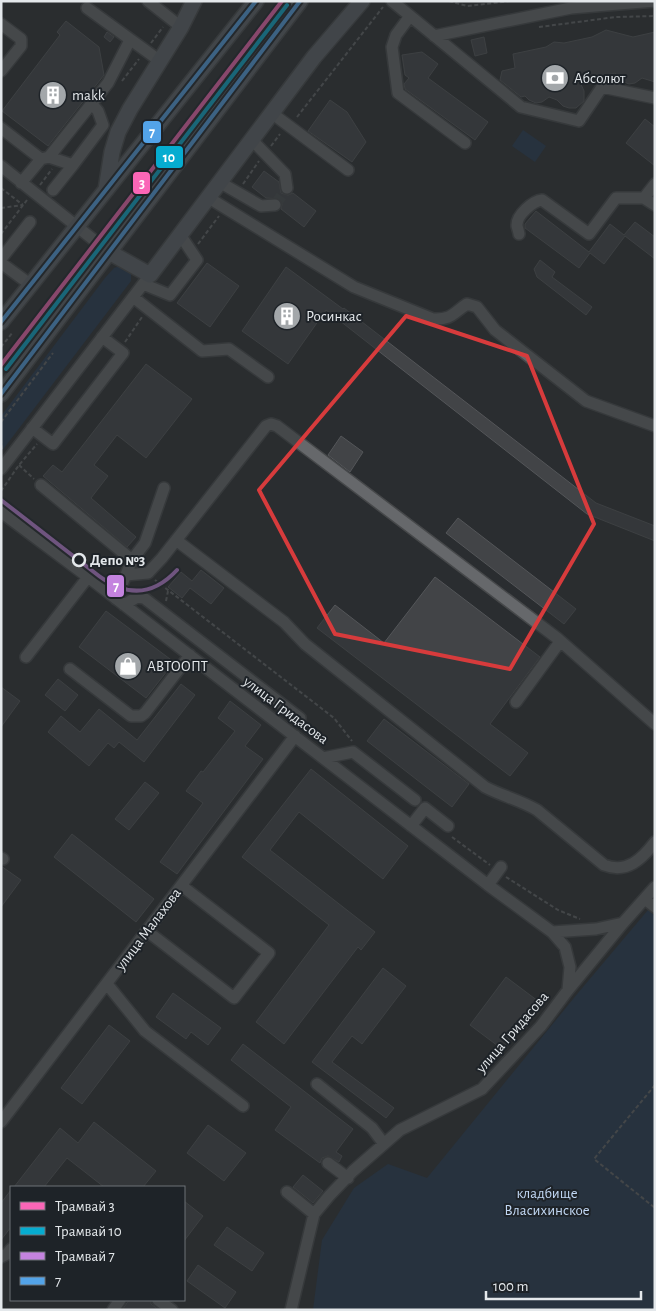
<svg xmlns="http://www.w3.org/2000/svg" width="656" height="1311" viewBox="0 0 656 1311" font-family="'Alegreya Sans',sans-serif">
<rect width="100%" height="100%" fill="#2a2d30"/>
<path fill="#243850" d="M523,130L546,146L535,162L512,146Z
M122,265L131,272V281L1,452V416L105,278L114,268Z
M648,910L655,916V1310H313L322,1240L354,1188L388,1164L427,1178L578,993Z"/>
<path fill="#424447" stroke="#545659" d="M66,21L99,47L104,75L48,146L2,111L60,35L57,32Z
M606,30L633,37L655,32V82L642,78L635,83L629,84L622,81L615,73L580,82L584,91V101L576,108H569L563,106L557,100L549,97L542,102L536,103L529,100L525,96L521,97L500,80L502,71L515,68L513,54L546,47L554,42L564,43L592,37Z
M107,32L114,37L110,42L104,37Z
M484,37L487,53L475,56L471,40Z
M422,52L438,64L428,78L488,122L475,140L405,89L404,84L409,78L405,75L402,55Z
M330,100L347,112L366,142L352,162L308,131Z
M645,119L655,127V166L626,143Z
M264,171L279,182L281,193L288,195L293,193L316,211L304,227L281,209L282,204L279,199L266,198L252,187Z
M536,211L589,252L610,224L624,235L635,222L655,237V259L625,236L604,264L590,253L579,268L525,228V224Z
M540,260L555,272L552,277L592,307L586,315L537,277L534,269Z
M207,263L239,286L210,327L177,303Z
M286,267L343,309L344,308L596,503L655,526V541L587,514L326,310L288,364L242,331Z
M146,364L192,399L146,458L117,435L94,465L108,476L91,498L136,537L127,547L43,476L53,465L62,472Z
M341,436L363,452L350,472L328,455Z
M458,518L576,609L564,624L446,533Z
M201,570L224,588L211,604L190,588L182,598L168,587L181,572L192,581Z
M435,577L540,657L490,724L528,753L510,776L317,628L335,605L384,643Z
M106,611L174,662L146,698L79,647Z
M58,679L78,695L65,711L45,695Z
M181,684L195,695L144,762L119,742L114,748L108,743L89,766L48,732L61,716L80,732L99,709L137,740Z
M1,687L20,701L1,727Z
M230,701L261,725L245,746L263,759L177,874L160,862L203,803L186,791L201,771L203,772L235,731L218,718Z
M384,719L469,784L452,807L367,741Z
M311,769L408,846L383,879L299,812L270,850L375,932L361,950L358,947L284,1044L256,1022L329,925L242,857Z
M145,782L159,793L129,830L115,819Z
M72,834L154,899L136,922L54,857Z
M1,866L21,880L1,907Z
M383,968L406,986L362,1044L352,1036L332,1062L394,1108L386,1118L312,1062Z
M506,977L538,1001L502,1049L470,1025Z
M173,993L221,1028L208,1045L191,1032L186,1039L156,1017Z
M109,1025L130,1041L82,1104L61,1088Z
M243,1044L353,1129L336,1152L342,1156L339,1162L328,1156L322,1158L320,1163L275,1130L291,1107L231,1060Z
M94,1122L156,1171L143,1187H104L67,1158L44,1187H14L60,1128L78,1143Z
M208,1125L246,1153L224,1181L187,1153Z
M303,1175L323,1191L313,1203L293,1187Z
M11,1190V1227L1,1240V1203Z
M184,1201L203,1216L184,1241Z
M227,1227L264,1253L252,1271L214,1245Z
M198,1265L236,1292L225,1308L187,1281Z
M129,1300H151V1304L159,1310H122Z"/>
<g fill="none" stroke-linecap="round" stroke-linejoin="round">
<path stroke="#46494c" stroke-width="11" stroke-dasharray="11 5.5" stroke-linecap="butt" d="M275,205L287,188"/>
<g stroke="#46484a" stroke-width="14">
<path id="minor" d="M148,1L181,27
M392,1L521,107L579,121L602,87L655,98
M87,8L160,61
M410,16L396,35L392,47L398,93L465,143
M1,24L21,39V46L1,71
M434,36L571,8L655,1
M273,114L348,170
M1,128L41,159L21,183
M253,141L285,174L287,188
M49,157L73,165L103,125L98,111L91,103
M41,159L49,157L108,83L130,40
M1,166L109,252
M221,183L261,206L275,205
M655,184L644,198L655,205
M53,190L73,165
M209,198L354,287L433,319C452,320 453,313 467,304L477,307L495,330L586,401L655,426
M519,234C519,233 517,226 517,226C516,215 533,201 542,200L589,234L616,198H644
M1,259L30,222
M1,263L31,285
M143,284L170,295L197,260L181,236
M133,297L202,351L229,349L268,377
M32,428L53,444L123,353L102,337
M1,469L150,275
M41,485L132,560L116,599
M1,512L88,577L488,885L552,932L565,947L570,967L568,990L541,1026L482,1089L400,1130L353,1171L329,1196L314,1214L291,1310
M176,540L284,622L305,644L485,787C502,796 520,800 537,810L604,865C627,874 642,859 655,842
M132,560L145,543L164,488
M126,575L148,573L162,558L266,426L271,424L277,426L557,638L559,643L516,702
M124,605L137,597L144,598L300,718
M557,638L655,724
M26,657L88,577
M70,669L131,716H141L145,713L190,655
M323,758L353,752L415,800
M411,826L425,808L448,826
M1,858L3,859
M488,885L501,867
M645,899L655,907
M147,931L234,998L269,953L182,886
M552,932L596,929L623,923L655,887
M107,984L145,1031L243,1106
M568,990L623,923
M317,1084L372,1128L384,1144
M1,1122L295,736
M328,1163L348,1178
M287,1192L314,1214
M1,1257L7,1254L11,1249
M158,1300L172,1310
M113,1310L120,1300"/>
</g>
<g stroke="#46484a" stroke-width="18">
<path id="major" d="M106,190L112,152L118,132L130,109L181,27L194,1
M109,252L150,275L314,57L362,1
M1,322L256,1
M1,394L300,1"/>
</g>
<path stroke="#636567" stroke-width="2" stroke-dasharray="4 2.5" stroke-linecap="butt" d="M449,1L467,6L511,1
M539,27L616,17L655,16
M151,43L163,27
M122,81L139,59
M297,117L383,7
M271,146L280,134
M243,184L259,161
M40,185L52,169
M1,188L23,205
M1,208L23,205
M1,234L27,200
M198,244L219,216
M125,342L142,317
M1,347L13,332
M1,422L53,353
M1,439L2,449
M19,465L34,479
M1,491L19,465L37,444
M155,580L334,718L352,741
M166,601L168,591
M452,837L490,865
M506,877L558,910L580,919
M655,1085L594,1159L655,1208"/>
<use href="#minor" stroke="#66686b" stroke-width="11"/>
<use href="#major" stroke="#5e6368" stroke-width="15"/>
<g stroke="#1e2328" stroke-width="8">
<path id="bus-1" d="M1,322L256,1
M1,394L300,1"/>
</g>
<use href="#bus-1" stroke="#53a3e8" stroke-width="4"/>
<g stroke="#1e2328" stroke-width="8">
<path id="tram-1" d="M1,365L282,1"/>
</g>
<g stroke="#1e2328" stroke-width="8">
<path id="tram-2" d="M6,369L287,5"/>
</g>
<g stroke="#1e2328" stroke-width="8">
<path id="tram-3" d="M1,500L99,576C127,597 153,596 177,570"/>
</g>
<use href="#tram-1" stroke="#fa66b7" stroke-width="4"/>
<use href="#tram-2" stroke="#06acd0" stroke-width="4"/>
<use href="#tram-3" stroke="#c483df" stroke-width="4"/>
</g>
<path d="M0 0H656V1311H0ZM406,316L527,356L594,524L510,669L335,634L259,490Z" fill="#2a2d30" fill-opacity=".55" fill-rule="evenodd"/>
<path fill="none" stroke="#d73b3c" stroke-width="4" stroke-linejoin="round" d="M406,316L527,356L594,524L510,669L335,634L259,490Z"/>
<defs>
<g id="bank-disc" transform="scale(1.4375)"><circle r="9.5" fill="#a3a7aa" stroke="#1e2328"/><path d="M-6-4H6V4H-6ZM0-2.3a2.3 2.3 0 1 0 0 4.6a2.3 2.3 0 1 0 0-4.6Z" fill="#fff"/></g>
<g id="building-disc" transform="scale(1.4375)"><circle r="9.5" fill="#a3a7aa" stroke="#1e2328"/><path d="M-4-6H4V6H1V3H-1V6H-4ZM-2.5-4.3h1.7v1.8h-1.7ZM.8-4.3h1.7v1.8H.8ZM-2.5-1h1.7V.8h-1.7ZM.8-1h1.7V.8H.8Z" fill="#fff"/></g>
<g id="shop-disc" transform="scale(1.4375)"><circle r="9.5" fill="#a3a7aa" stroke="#1e2328"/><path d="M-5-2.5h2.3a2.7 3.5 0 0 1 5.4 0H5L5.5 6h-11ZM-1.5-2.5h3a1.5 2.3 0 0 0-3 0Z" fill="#fff"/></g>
</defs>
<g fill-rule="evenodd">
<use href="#bank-disc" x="555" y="78"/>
<use href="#building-disc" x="53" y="95"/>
<use href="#building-disc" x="287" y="316"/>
<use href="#shop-disc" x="128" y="666"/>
</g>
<circle fill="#1e2328" stroke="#e4e8eb" stroke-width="2.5" cx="79" cy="560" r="6"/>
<g text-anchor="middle" stroke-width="4" stroke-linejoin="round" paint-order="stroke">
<g font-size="15" fill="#e4e8eb" stroke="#1e2328" text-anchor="start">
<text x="574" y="83">Абсолют</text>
<text x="72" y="100">makk</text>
<text x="306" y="321">Росинкас</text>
<text x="147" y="671">АВТООПТ</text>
</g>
<g font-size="15" font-weight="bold" fill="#e4e8eb" stroke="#1e2328" text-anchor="start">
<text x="90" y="565">Депо №3</text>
</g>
<g font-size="15" fill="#e4e8eb" stroke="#1e2328">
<text transform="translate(286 710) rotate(37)" y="5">улица Гридасова</text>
<text transform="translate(148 929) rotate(-53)" y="5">улица Малахова</text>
<text transform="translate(512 1032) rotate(-49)" y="5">улица Гридасова</text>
</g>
<g font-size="15" fill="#c1d7f3" stroke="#1e2328">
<text x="547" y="1198">кладбище<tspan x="547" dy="17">Власихинское</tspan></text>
</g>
</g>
<g stroke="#1e2328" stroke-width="2">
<rect x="142" y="120" width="20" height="24" rx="5" fill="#53a3e8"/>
<rect x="155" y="145" width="29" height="24" rx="5" fill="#06acd0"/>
<rect x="132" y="171" width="19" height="24" rx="5" fill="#fa66b7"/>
<rect x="106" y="574" width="19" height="24" rx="5" fill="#c483df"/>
</g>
<g font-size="14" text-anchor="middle" font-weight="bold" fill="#fff">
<text x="152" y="137">7</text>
<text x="169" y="162">10</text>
<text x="142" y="188">3</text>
<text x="116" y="591">7</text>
</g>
<rect width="656" height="1311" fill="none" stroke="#e4e8eb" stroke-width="5"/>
<rect x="10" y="1186" width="175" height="115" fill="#1e2328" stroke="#6d7276"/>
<rect x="20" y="1202" width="25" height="8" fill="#fa66b7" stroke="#6d7276"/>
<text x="55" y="1211" font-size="15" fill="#e4e8eb">Трамвай 3</text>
<rect x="20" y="1227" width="25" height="8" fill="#06acd0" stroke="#6d7276"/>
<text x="55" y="1236" font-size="15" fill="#e4e8eb">Трамвай 10</text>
<rect x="20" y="1252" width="25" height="8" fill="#c483df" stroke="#6d7276"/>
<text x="55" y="1261" font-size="15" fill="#e4e8eb">Трамвай 7</text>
<rect x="20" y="1277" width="25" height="8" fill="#53a3e8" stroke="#6d7276"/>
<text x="55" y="1286" font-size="15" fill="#e4e8eb">7</text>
<path d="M486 1291v8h155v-8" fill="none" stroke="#e4e8eb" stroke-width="2.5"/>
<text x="493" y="1291" font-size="15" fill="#e4e8eb" stroke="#1e2328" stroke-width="4" paint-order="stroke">100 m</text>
</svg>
